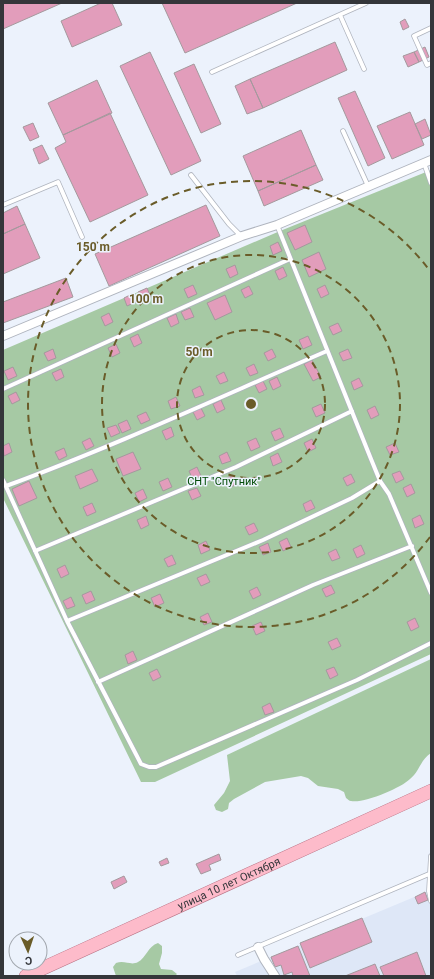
<svg xmlns="http://www.w3.org/2000/svg" width="434" height="979" viewBox="0 0 434 979" font-family="Roboto,sans-serif">
<rect width="100%" height="100%" fill="#ecf2fc"/>
<path fill="#dee7f7" d="M431,890V976H237L235,972Z"/>
<path fill="#a6c9a4" d="M431,170V654L155,782H141L3,498V350L280,231Z
M431,659V753C420,760 420,771 410,779C401,788 363,804 351,801C349,801 348,799 346,798L344,792L338,789L318,786L308,778L301,776L265,782L234,799L229,803L228,809L222,812L216,810L214,805L224,793L230,781L227,755Z
M158,943L162,946V953L159,964L161,969L172,970L177,974L175,976H116L113,967L116,963C125,960 131,966 138,962C146,958 148,946 158,943Z"/>
<path fill="#e29dbb" stroke="#a4999d" d="M3,3H62L3,29Z
M101,3H112L122,25L72,47L61,21Z
M162,3H297L185,53Z
M405,19L409,27L403,30L400,22Z
M335,42L347,70L263,108L250,79Z
M425,47L429,57L419,62L414,52Z
M150,52L201,161L171,175L120,66Z
M414,52L419,62L408,67L403,56Z
M194,64L221,124L201,133L174,73Z
M250,79L263,108L247,114L235,86Z
M97,80L112,113L63,135L48,103Z
M355,91L385,158L368,166L338,98Z
M410,112L424,145L392,159L377,126Z
M110,113L148,195L90,222L55,148L66,142L63,135Z
M425,119L431,135L422,139L415,124Z
M33,123L39,137L30,141L23,127Z
M301,130L316,165L258,191L243,156Z
M42,145L49,159L39,164L33,149Z
M316,165L323,180L264,206L258,191Z
M206,205L220,236L109,286L95,254Z
M17,206L25,224L3,234V213Z
M25,224L40,258L3,274V234Z
M305,225L312,242L295,250L287,233Z
M278,242L282,251L273,255L270,246Z
M319,252L326,269L309,277L302,260Z
M235,265L238,274L230,278L226,269Z
M283,267L287,276L279,280L275,271Z
M66,278L73,297L3,323V302Z
M193,285L197,294L188,298L184,289Z
M325,285L329,294L321,298L317,289Z
M249,286L253,294L245,298L241,290Z
M147,288L151,297L142,301L138,292Z
M132,294L136,302L127,306L124,298Z
M225,295L232,312L215,320L207,303Z
M190,308L194,317L185,320L181,312Z
M109,313L113,322L105,326L101,317Z
M176,314L179,323L171,327L167,318Z
M338,323L342,331L333,335L329,327Z
M138,334L142,343L134,347L130,338Z
M308,336L312,345L303,349L299,340Z
M116,344L120,353L112,357L108,348Z
M53,349L56,358L48,361L44,353Z
M272,349L276,357L268,361L264,353Z
M348,349L352,358L343,361L339,353Z
M312,360L321,377L313,381L304,364Z
M254,364L258,373L250,376L246,368Z
M13,367L17,376L8,380L4,371Z
M61,369L64,377L56,381L52,373Z
M224,372L228,381L220,384L216,376Z
M277,377L281,386L273,390L269,381Z
M359,378L363,386L354,390L351,382Z
M263,381L267,389L259,393L255,385Z
M200,386L204,395L195,398L192,390Z
M16,392L20,400L12,404L8,396Z
M176,397L180,406L171,409L168,401Z
M221,400L225,409L217,413L213,404Z
M321,404L325,413L316,417L312,408Z
M375,406L379,415L371,419L367,410Z
M201,408L205,416L197,420L193,412Z
M146,412L150,420L141,424L137,416Z
M127,420L131,429L122,433L118,424Z
M116,425L120,433L111,437L107,428Z
M171,427L174,436L166,440L162,431Z
M280,428L284,437L275,441L271,432Z
M90,438L94,446L86,450L82,442Z
M256,438L260,447L251,451L247,442Z
M312,439L316,448L308,452L304,443Z
M9,443L12,452L4,456L3,446Z
M395,443L399,452L390,455L386,447Z
M64,448L67,456L59,460L55,452Z
M133,452L141,469L123,476L116,459Z
M227,452L231,461L222,464L219,456Z
M278,453L282,462L273,466L270,457Z
M197,467L201,476L193,480L189,471Z
M92,469L98,481L80,489L75,476Z
M400,471L404,479L396,483L392,474Z
M351,474L355,482L347,486L343,478Z
M233,475L237,484L229,488L225,479Z
M168,478L172,487L163,491L159,482Z
M29,481L37,498L19,506L12,489Z
M411,484L415,493L407,497L403,488Z
M197,488L201,496L192,500L188,491Z
M143,489L147,498L139,502L135,493Z
M311,500L315,508L306,512L303,504Z
M92,503L96,512L87,516L83,507Z
M420,515L424,524L415,528L412,519Z
M146,516L149,525L141,529L137,520Z
M254,523L258,531L249,535L245,527Z
M287,538L291,547L283,551L279,542Z
M206,541L210,550L201,554L198,545Z
M268,543L271,552L263,555L259,547Z
M361,545L365,554L357,558L353,549Z
M336,549L340,558L332,561L328,553Z
M172,555L176,564L168,567L164,559Z
M65,565L69,574L61,578L57,569Z
M206,574L210,582L201,586L197,578Z
M331,585L335,593L326,597L322,589Z
M257,587L261,595L253,599L249,591Z
M91,591L95,600L86,604L82,595Z
M160,594L164,603L155,607L151,598Z
M71,597L75,606L67,609L63,601Z
M208,613L212,622L204,625L200,617Z
M415,618L419,627L411,631L407,622Z
M261,622L265,631L256,635L252,626Z
M337,638L341,646L332,650L328,642Z
M133,651L137,660L128,664L125,655Z
M334,667L338,675L330,679L326,670Z
M157,669L161,677L153,681L149,673Z
M270,703L274,712L265,715L262,707Z
M219,854L221,860L209,865L211,870L201,874L196,864Z
M167,858L169,863L161,866L159,862Z
M124,876L127,882L114,889L111,882Z
M425,892L428,900L418,904L415,897Z
M362,918L372,942L310,968L300,943Z
M298,946L310,976H293L292,972L284,975L281,965L275,967L271,957Z
M417,952L426,976H384L380,967Z
M375,964L380,976H345Z"/>
<g fill="none" stroke-linecap="round" stroke-linejoin="round">
<g stroke="#afb4be" stroke-width="5.5">
<path id="lane" d="M340,15L364,69
M431,28L414,36L427,65L431,63
M212,72L366,3
M343,131L368,186
M424,163L431,183
M191,175L229,224L241,236
M3,205L58,182L82,237
M277,225L371,459L380,481L389,494L431,593
M3,389L290,259
M3,480L67,621L141,764L149,767H156L357,680L431,643
M6,486C115,446 220,397 327,351
M35,551L236,467L352,411
M67,621L263,540L352,498L380,481
M98,682L313,585L412,546
M431,856L429,891L431,901
M238,955L429,874"/>
</g>
<g stroke="#afb4be" stroke-width="10">
<path id="street" d="M3,336L242,236L277,225L431,160
M258,947L264,959L275,976"/>
</g>
<g stroke="#b66f81" stroke-width="14">
<g id="primary">
<path id="s1" d="M26,976L431,791"/>
</g>
</g>
<use href="#lane" stroke="#fff" stroke-width="4"/>
<use href="#street" stroke="#fff" stroke-width="8"/>
<use href="#primary" stroke="#fdbbca" stroke-width="13"/>
</g>
<g fill="none" stroke="#6a5c29" stroke-width="2" stroke-dasharray="7 5">
<circle cx="251" cy="404" r="74"/>
<circle cx="251" cy="404" r="149"/>
<path d="M430 537A223 223 0 1 1 430 271"/>
</g>
<g text-anchor="middle" stroke-width="3" stroke-linejoin="round" paint-order="stroke">
<g font-size="11" fill="#004b05" stroke="#ecf2fc">
<text x="224" y="485">СНТ "Спутник"</text>
</g>
<g font-size="11" fill="#34363a" stroke="#ecf2fc">
<text dy="4" stroke="none"><textPath href="#s1" startOffset="223">улица 10 лет Октября</textPath></text>
</g>
</g>
<circle cx="251" cy="404" r="6" fill="#6a5c29" stroke="#ecf2fc" stroke-width="2"/>
<g font-size="12" text-anchor="middle" font-weight="bold" fill="#6a5c29" stroke="#ecf2fc" stroke-width="3" stroke-linejoin="round" paint-order="stroke">
<text x="93" y="251">150 m</text>
<text x="146" y="303">100 m</text>
<text x="199" y="356">50 m</text>
</g>
<rect width="434" height="979" fill="none" stroke="#34363a" stroke-width="8"/>
<g transform="translate(28 951) rotate(177)"><circle r="19" fill="#ecf2fc" stroke="#a2a7ae"/>
<path d="M0-3L7 15L0 10L-7 15Z" fill="#6a5c29"/>
<text y="-6" font-size="11" font-weight="bold" text-anchor="middle" fill="#34363a">С</text>
</g>
</svg>
